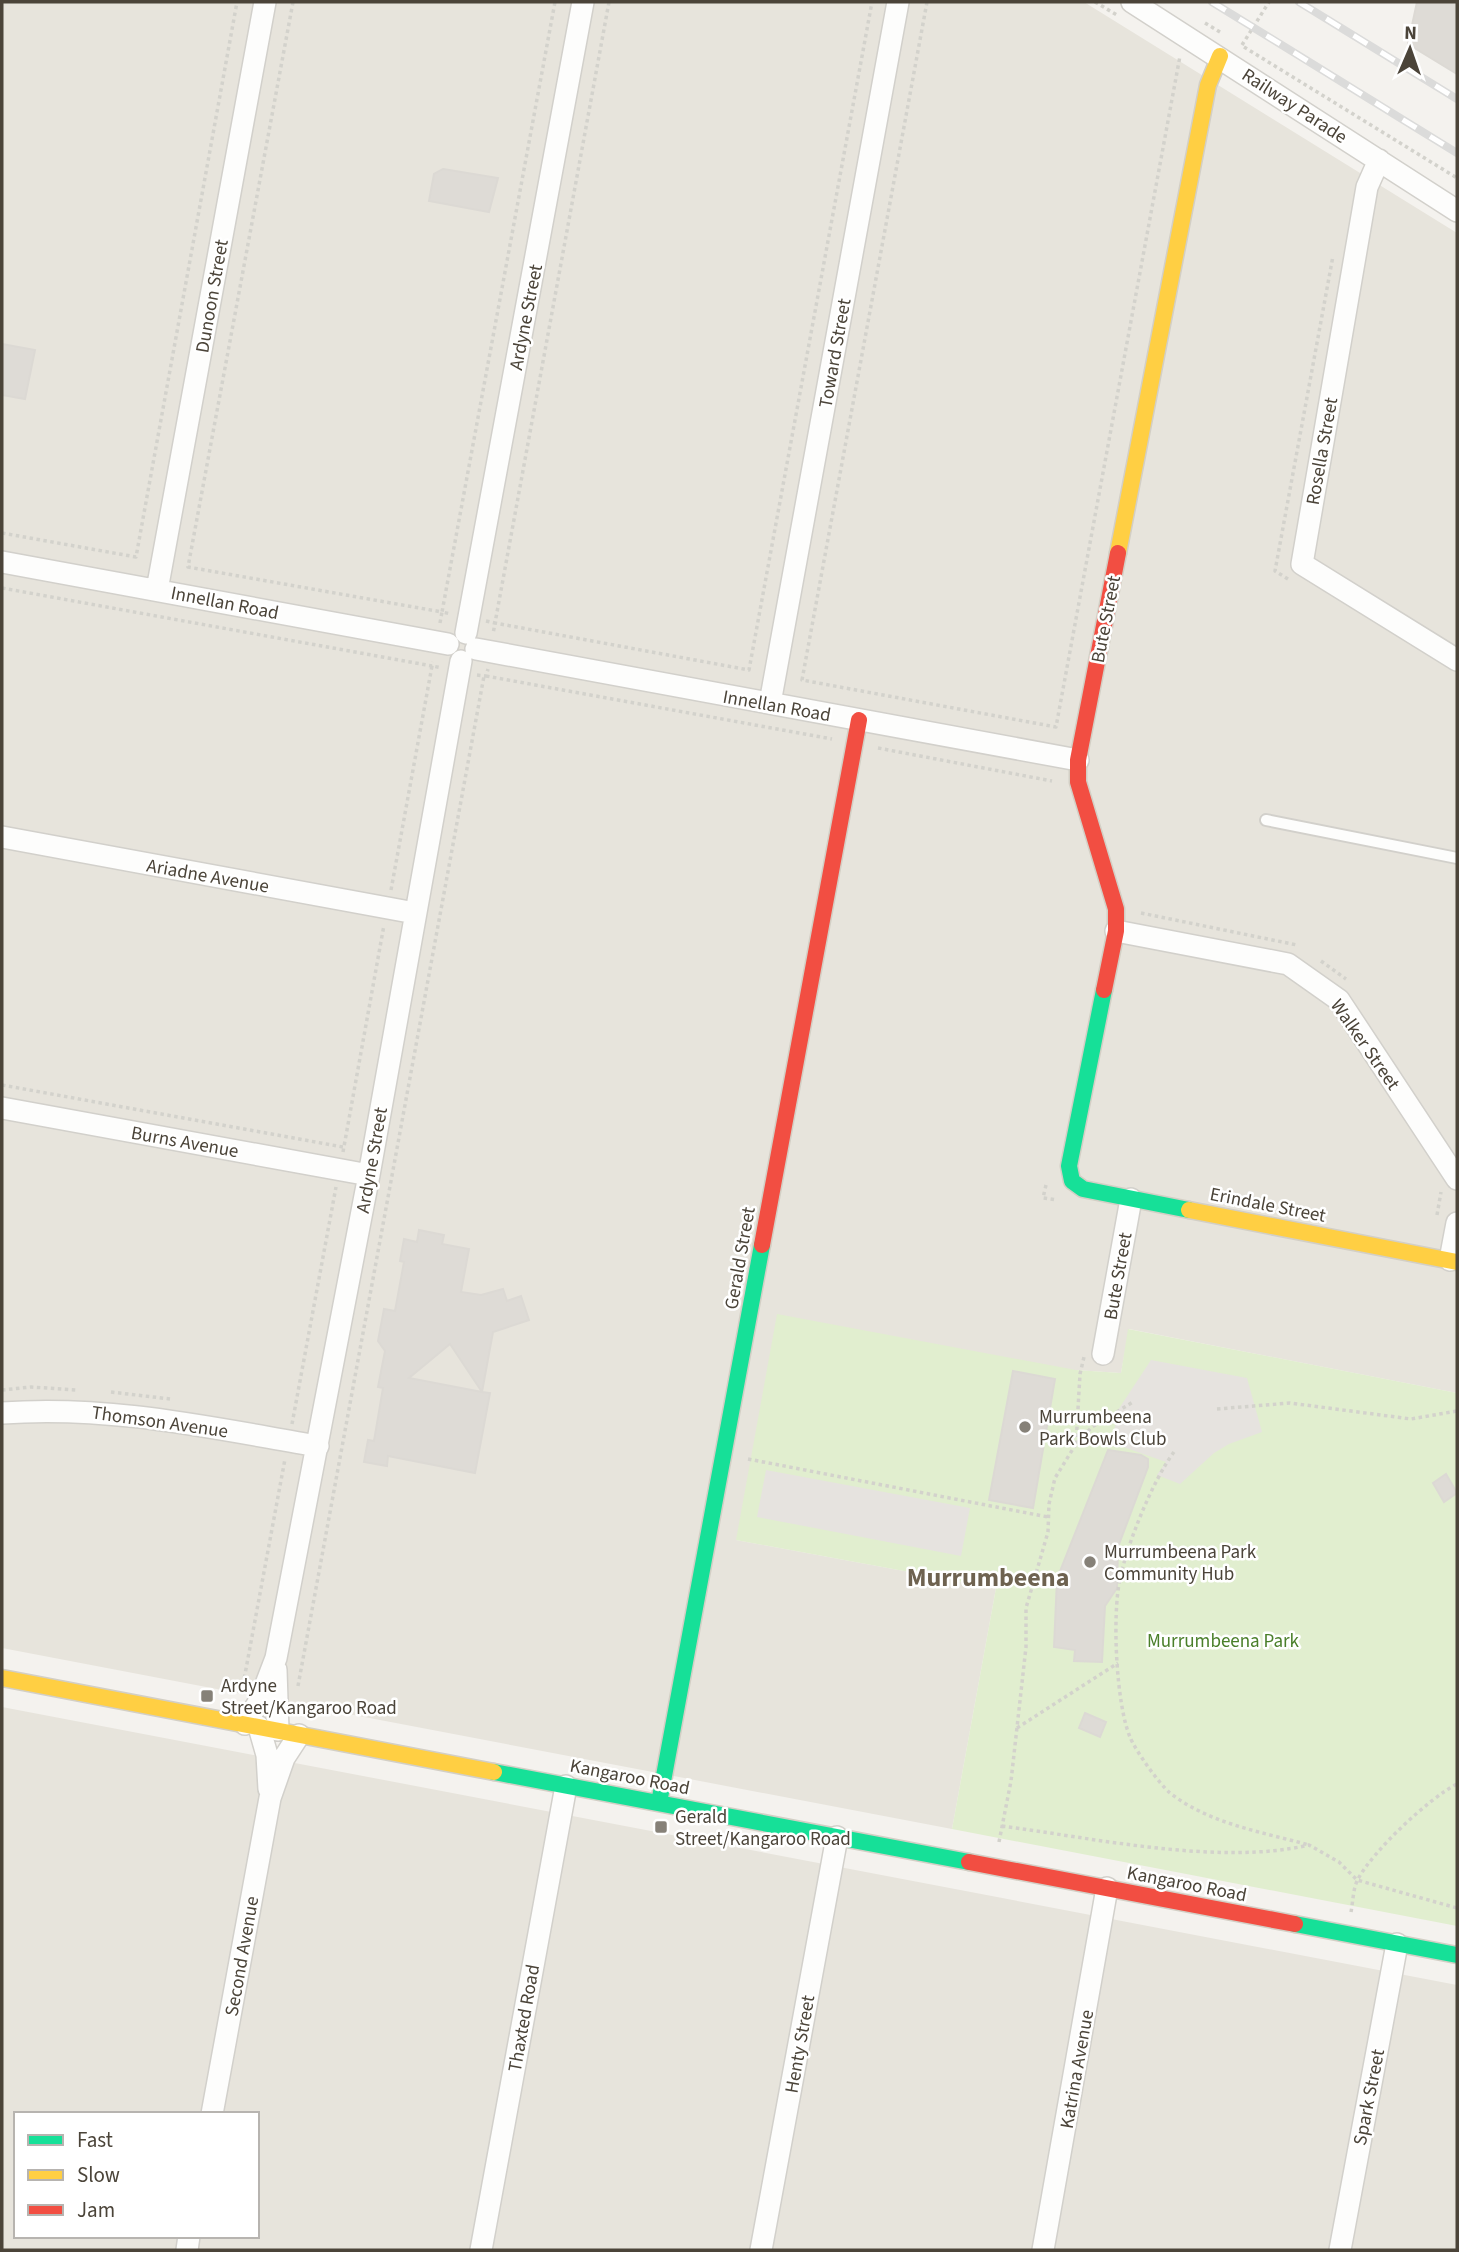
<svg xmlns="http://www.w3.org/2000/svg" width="1459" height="2252" viewBox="0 0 1459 2252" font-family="'Source Sans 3',sans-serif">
<rect width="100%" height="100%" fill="#f4f2ee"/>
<path fill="#e7e4dc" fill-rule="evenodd" d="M2,2H1084L1457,233V1393L1129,1329L1121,1373L1076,1370L736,1540L996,1588L952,1829L2,1648Z
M2,1707L1457,1985V2250H2ZM16,2114H257V2236H16Z"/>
<path fill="#e1eecf" d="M777,1314L1076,1370L1121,1373L1128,1329L1457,1393V1926L952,1829L996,1588L736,1540Z"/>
<path fill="#e6e3df" d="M1151,1360L1247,1378L1262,1432L1229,1444L1214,1453L1180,1484L1157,1475L1166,1462L1112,1443L1118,1410Z
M766,1470L970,1508L961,1556L757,1517Z"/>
<path fill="#dedbd6" stroke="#dcd9d4" stroke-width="2" fill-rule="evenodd" d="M1417,2H1457V74L1408,44Z
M443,169L498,178L489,212L429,201L434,174Z
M2,344L35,350L25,399L2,395Z
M419,1230L444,1235L442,1244L469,1249L461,1292L481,1295L503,1289L507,1301L521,1296L529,1320L493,1332L482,1392L490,1393L475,1473L388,1456L387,1466L364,1462L368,1440L374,1441L383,1388L378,1387L385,1351L378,1341L384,1309L395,1311L404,1262L400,1261L404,1239L417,1242ZM450,1344L482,1392L409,1378Z
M1013,1371L1055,1379L1033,1508L989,1500Z
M1108,1450L1141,1455L1148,1459V1467L1118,1547L1117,1588L1105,1606L1102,1662L1074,1661L1075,1650L1054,1647L1057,1579Z
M1446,1474L1457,1493L1444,1502L1433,1483Z
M1085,1713L1106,1722L1100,1737L1079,1728Z"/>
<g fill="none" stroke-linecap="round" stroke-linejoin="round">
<g stroke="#d2d0cb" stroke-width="14">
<path id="lane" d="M1266,820L1457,858"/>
</g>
<g stroke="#d2d0cb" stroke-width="24">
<path id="street" d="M1132,2L1457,211
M1379,160L1367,187L1302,564L1457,660
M2,562L448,644
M157,590L265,2
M466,633L583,2
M476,649L1078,760
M770,703L898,2
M2,837L415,913
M1116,931L1288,964L1339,1000L1457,1179
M2,1108L369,1175
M1450,1260L1457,1223
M1103,1354L1131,1199
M2,1413C110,1405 211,1428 318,1446
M276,1670L278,1730
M245,1724L260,1700L276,1658L369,1175L461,661
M259,1727L267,1755L269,1789
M212,2114L270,1798L284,1758L299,1735
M187,2250L189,2236
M481,2250L566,1786
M761,2250L837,1837
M1043,2250L1107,1888
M1340,2250L1397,1944"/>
</g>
<g stroke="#d3cfc5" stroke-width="19">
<path id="fast" d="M1104,990L1069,1166L1072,1181L1083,1189L1189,1210
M494,1772L969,1862
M659,1803L762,1245
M1295,1924L1457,1955"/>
</g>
<g stroke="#d3cfc5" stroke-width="19">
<path id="slow" d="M1118,553L1208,85L1220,56
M1189,1210L1457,1262
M2,1678L494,1772"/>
</g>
<g stroke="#d3cfc5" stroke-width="19">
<path id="jam" d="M1104,990L1116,931V909L1078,782V760L1118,553
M762,1245L859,720
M969,1862L1295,1924"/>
</g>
<path stroke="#d3d2cc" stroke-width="3.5" stroke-dasharray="3.5 3.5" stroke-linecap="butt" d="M293,2L188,567L442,612L555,2
M609,2L495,623L749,670L872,2
M927,2L802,680L1056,727L1180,56
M1095,2L1117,15
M1205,23L1220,32
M1242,45L1269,2
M1244,47L1457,178
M2,533L136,557L237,2
M1288,579L1275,571L1333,256
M2,588L432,666L433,662
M486,621L495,623L493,634
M440,623L442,612L451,614
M477,675L486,676L488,669
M486,676L832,739
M878,748L1052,781
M391,890L432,666L442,668
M1141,913L1297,945
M1321,961L1346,979
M2,1085L343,1147
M343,1152L384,925
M1046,1185L1043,1198L1057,1200
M1437,1215L1441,1192
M2,1390L31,1387L76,1390
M111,1392L170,1399
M1217,1409L1290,1403L1411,1419L1457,1411
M292,1424L336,1187
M1076,1444L1080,1374L1084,1357
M1174,1452C1153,1480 1127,1544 1120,1579C1112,1614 1116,1704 1130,1737C1135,1750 1160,1785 1170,1793C1210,1824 1262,1832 1309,1845
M748,1459L1048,1517
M243,1685L285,1459
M298,1686L484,676
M1017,1728L1118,1663
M1002,1826C1093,1838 1220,1866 1309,1845L1339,1862L1357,1880L1457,1908
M999,1842L1011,1781L1026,1647V1608L1048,1532L1049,1504L1055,1478L1076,1444L1092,1427L1133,1402
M1351,1912C1353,1902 1353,1888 1358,1879C1373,1851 1429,1798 1457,1784"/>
<use href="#lane" stroke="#fdfdfc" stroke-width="10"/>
<use href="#street" stroke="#fdfdfc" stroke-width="21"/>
<use href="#fast" stroke="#16e098" stroke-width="16"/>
<use href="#slow" stroke="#ffcf43" stroke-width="16"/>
<use href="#jam" stroke="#f24e42" stroke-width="16"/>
<g stroke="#dbdbda" stroke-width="8">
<path id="rail" d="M1212,2L1457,153
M1299,2L1457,99"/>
</g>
<use href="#rail" stroke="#fff" stroke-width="5" stroke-dasharray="16" stroke-linecap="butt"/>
</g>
<g fill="#868178" stroke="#fff" stroke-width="2.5">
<circle cx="1025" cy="1427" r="7"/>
<circle cx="1090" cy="1562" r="7"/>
<rect x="200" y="1689" width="14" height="14" rx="3.5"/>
<rect x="654" y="1820" width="14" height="14" rx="3.5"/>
</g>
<g text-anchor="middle" stroke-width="5" stroke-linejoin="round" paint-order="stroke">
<g font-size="19" fill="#4b4439" stroke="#fff">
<text transform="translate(1295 105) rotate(33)" y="7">Railway Parade</text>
<text transform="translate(211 296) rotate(-80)" y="7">Dunoon Street</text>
<text transform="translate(525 317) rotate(-79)" y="7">Ardyne Street</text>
<text transform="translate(834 353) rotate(-80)" y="7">Toward Street</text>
<text transform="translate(1321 451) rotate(-80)" y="7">Rosella Street</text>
<text transform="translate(225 602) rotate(11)" y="7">Innellan Road</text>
<text transform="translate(1105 619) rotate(-79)" y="7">Bute Street</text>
<text transform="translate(777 705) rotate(10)" y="7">Innellan Road</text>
<text transform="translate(208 875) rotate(10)" y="7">Ariadne Avenue</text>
<text transform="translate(1366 1044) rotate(55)" y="7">Walker Street</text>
<text transform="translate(185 1141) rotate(10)" y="7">Burns Avenue</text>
<text transform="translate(371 1160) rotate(-80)" y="7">Ardyne Street</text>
<text transform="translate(1268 1204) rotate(11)" y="7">Erindale Street</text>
<text transform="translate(739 1258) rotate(-80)" y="7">Gerald Street</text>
<text transform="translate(1117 1276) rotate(-80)" y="7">Bute Street</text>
<text transform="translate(160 1421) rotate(8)" y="7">Thomson Avenue</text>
<text transform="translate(630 1776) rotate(11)" y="7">Kangaroo Road</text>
<text transform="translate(1187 1883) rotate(11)" y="7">Kangaroo Road</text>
<text transform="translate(241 1956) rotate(-80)" y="7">Second Avenue</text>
<text transform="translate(523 2018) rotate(-80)" y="7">Thaxted Road</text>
<text transform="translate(799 2044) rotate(-80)" y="7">Henty Street</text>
<text transform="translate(1076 2069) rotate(-80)" y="7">Katrina Avenue</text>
<text transform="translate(1368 2097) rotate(-79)" y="7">Spark Street</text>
</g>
<g font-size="19" fill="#4b4439" stroke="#fff" text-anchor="start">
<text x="1039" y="1423">Murrumbeena<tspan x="1039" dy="22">Park Bowls Club</tspan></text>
<text x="1104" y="1558">Murrumbeena Park<tspan x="1104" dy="22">Community Hub</tspan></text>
<text x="221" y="1692">Ardyne<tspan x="221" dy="22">Street/Kangaroo Road</tspan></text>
<text x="675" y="1823">Gerald<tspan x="675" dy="22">Street/Kangaroo Road</tspan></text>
</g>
<g font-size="19" fill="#4a7f2a" stroke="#fff">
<text x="1223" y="1647">Murrumbeena Park</text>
</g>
<g font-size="26" font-weight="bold" fill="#6e6250" stroke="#fff">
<text x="988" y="1586">Murrumbeena</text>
</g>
</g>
<rect width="1459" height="2252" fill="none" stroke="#4b4439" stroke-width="7"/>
<rect x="14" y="2112" width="245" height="126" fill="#ffffff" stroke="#b7b4b0" stroke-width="2"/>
<rect x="28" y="2135" width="35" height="10" fill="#16e098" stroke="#b7b4b0" stroke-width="2"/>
<text x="77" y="2147" font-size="21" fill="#4b4439">Fast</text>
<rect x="28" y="2170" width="35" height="10" fill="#ffcf43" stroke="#b7b4b0" stroke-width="2"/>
<text x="77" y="2182" font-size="21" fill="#4b4439">Slow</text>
<rect x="28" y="2205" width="35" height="10" fill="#f24e42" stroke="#b7b4b0" stroke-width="2"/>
<text x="77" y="2217" font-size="21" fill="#4b4439">Jam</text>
<g transform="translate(1410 49) rotate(2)" stroke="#ffffff" stroke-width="5" paint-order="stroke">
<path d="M0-5L12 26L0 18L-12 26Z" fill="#4b4439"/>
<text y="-10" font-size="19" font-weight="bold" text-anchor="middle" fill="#4b4439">N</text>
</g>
</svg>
